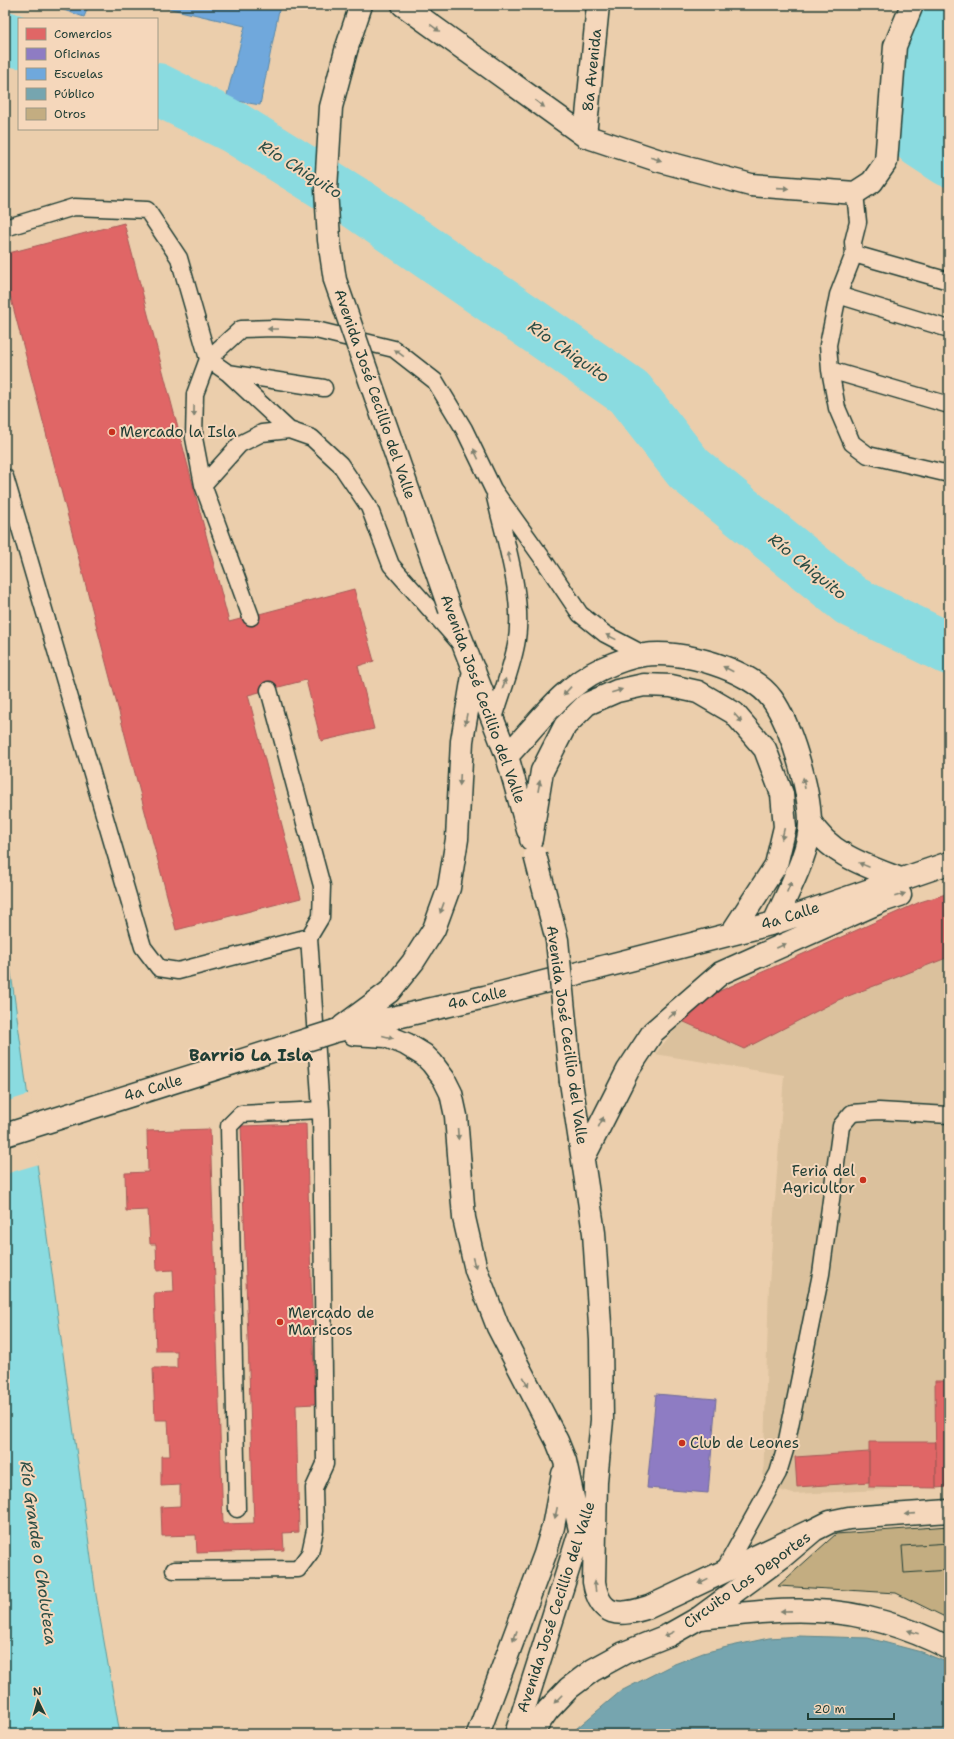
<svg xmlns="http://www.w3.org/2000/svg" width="954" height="1739" viewBox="0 0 954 1739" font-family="'Shantell Sans',sans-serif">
<rect width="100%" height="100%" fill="#ebceac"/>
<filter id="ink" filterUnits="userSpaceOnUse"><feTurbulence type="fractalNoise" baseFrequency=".025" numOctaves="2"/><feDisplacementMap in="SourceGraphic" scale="8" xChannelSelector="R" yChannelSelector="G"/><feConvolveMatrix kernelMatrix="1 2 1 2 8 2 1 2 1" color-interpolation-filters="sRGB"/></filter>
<g filter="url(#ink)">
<path fill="#dbc19d" d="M949,893V1487L793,1494L763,1485L769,1284L784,1075L655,1054L682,1021L713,994L920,902Z"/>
<path fill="#8adbe0" stroke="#5f9c9b" d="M5,929L96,1595L120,1734H5Z"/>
<path fill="#ebceac" d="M30,1094L39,1164L5,1174V1102Z"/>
<path fill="#e06666" stroke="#a65a57" d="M124,223L229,622L354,589L374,661L358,666L374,729L321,741L306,680L248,695L301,898L176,930L5,276V254Z
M949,893V957L838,1000L744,1049L682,1021L713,994L920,902Z
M306,1124L315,1404L296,1405L299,1532L283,1533L284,1550L197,1553L196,1535L162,1536L161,1507L180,1506V1485L161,1486V1456H170L168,1420H155L153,1368H177V1351H156L154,1293L174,1292L173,1270L157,1271L156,1244H150L148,1210L126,1211L125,1173L148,1172L147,1131L210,1129L223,1524L254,1523L241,1126Z
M935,1381H949V1487L936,1488Z
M869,1442H936V1488L869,1487Z
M869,1452V1482L797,1487L795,1457Z"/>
<path fill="#8e7cc3" stroke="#6d6998" d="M656,1394L716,1399L708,1493L647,1488Z"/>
<path fill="#6fa8dc" stroke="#5788aa" d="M49,5H89L84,17Z
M154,5H280L260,105L226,99L245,26Z"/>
<path fill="#76a5af" stroke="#5c868a" d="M799,1636L868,1638L921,1652L949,1663V1734H570L621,1691L672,1665L703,1653L727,1647L769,1638Z"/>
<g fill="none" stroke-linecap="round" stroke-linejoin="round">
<path stroke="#8adbe0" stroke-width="52" d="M947,5L926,56L920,142L949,161
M5,37L19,42
M157,89L235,128L359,205L629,392L689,469L851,601L949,649"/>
</g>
<path fill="#c3ad81" stroke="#1f3d34" d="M949,1526V1619L896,1593L778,1586L836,1534Z
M949,1543V1570L904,1573L902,1546Z"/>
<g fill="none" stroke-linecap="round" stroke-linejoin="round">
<g stroke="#1f3d34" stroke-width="19">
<path id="service" d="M855,193L858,222L853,242L854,254L949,281
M5,228L74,207L147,210L179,258L208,359L228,373L289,430
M854,254L838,295L828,345L830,370L837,408L852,443L868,455L949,474
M838,295L949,329
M830,370L949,405
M228,373L324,388
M5,477L143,947L159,968L178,971L309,937L321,917L322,886L269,690
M203,485L240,444L262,433L289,430L312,438L340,464L369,507L391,565L458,641
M251,617L203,485L194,438L195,394L208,359L241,329L275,328L316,330L394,349L435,381L464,429L493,489L543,559L580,614L605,634L645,655
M493,722C500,697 511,671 516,645C525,601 505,540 495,497
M237,1509L229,1126L241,1114L321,1110
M174,1570L298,1569L310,1553L315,1530L314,1488L325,1464L321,1110L309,937
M723,1572L778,1473L785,1450L821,1274L841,1126L852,1113L879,1111L949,1115"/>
</g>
<g stroke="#1f3d34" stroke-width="25">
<path id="minor" d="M403,5L585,136L657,160L751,185L855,193L872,182L886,162L895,46L912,5
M585,136L598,5"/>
</g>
<g stroke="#1f3d34" stroke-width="25">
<path id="tertiary" d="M347,47L361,5
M450,610L507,756L528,830
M507,756C536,726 562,687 601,669C614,663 631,657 644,655C680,649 750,669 772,699C791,725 809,788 810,821C811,851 786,895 774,923
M810,821C828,854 867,866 900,879
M531,839L542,771L565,726L587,704L617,691L644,685L671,686L698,692L734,713L765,749L782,794L785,827L776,865L731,934
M343,1026L389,992L413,962L434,929L449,888L457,839L462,741L474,670
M335,1031L485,997L774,923L949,863
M354,1034L386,1036L406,1044L424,1055L432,1063L444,1079L451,1093L456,1116L464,1218L476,1270L498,1327L557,1441L565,1461L580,1530
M571,1082L594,1233L601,1340L602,1420L596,1481L594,1582C600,1617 618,1617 649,1607L808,1532
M584,1157L628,1070L653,1032L721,973L882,901L900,895
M478,1734L545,1554L553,1527L563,1474
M516,1734L585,1516"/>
</g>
<g stroke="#1f3d34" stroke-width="25">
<path id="primary" d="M701,1618C739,1614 778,1609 817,1611C861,1612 910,1628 949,1648
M531,1734L548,1710L569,1688L593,1670L624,1653L669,1635L699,1618L782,1557L814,1530L830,1522L849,1518L949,1511"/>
</g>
<use href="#service" stroke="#f5d7bb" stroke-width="16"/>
<use href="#minor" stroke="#f5d7bb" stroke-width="22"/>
<use href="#tertiary" stroke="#f5d7bb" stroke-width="22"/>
<use href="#primary" stroke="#f5d7bb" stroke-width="22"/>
<g stroke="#1f3d34" stroke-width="25" stroke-linecap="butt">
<path id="tertiary-bridge" d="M347,47L331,107L326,189L329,240L335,280L450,610
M535,855L557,940L571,1082
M5,1135L335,1031"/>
</g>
<use href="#tertiary-bridge" stroke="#f5d7bb" stroke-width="22"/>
</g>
<defs><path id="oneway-solid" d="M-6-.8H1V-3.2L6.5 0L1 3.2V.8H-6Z"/></defs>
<g fill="#7f8271">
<use href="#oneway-solid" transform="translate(435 28) rotate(36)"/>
<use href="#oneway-solid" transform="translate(540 104) rotate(36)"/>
<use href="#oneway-solid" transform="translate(656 159) rotate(17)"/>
<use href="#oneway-solid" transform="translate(783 188) rotate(4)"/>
<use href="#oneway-solid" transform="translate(273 329) rotate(180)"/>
<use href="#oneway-solid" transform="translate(399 353) rotate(-144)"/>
<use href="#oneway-solid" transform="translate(194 411) rotate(91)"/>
<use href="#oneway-solid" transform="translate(476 454) rotate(-115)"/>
<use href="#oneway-solid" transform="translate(509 557) rotate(-103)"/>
<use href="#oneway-solid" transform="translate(611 637) rotate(-154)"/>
<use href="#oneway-solid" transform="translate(728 669) rotate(-153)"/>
<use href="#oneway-solid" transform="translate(504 684) rotate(-73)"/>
<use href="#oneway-solid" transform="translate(567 691) rotate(133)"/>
<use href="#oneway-solid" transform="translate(617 691) rotate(-17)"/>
<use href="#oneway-solid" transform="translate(738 718) rotate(48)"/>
<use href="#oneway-solid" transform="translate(466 719) rotate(100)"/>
<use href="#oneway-solid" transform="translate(460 780) rotate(93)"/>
<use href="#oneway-solid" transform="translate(804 783) rotate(-99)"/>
<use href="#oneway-solid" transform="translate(539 786) rotate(-80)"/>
<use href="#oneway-solid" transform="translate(783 834) rotate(103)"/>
<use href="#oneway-solid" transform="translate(864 865) rotate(-158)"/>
<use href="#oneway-solid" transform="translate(789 887) rotate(-67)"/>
<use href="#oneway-solid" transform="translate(900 895) rotate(-18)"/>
<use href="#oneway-solid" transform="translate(442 908) rotate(110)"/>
<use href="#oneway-solid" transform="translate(781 946) rotate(-24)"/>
<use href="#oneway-solid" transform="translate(672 1015) rotate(-41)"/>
<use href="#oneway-solid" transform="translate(388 1037) rotate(14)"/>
<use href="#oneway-solid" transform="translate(601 1122) rotate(-63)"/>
<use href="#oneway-solid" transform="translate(458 1134) rotate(86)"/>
<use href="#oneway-solid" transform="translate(474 1263) rotate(75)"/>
<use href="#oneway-solid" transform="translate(526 1382) rotate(63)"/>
<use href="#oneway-solid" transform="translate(556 1513) rotate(102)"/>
<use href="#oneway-solid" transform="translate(910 1514) rotate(176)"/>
<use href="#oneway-solid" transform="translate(703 1581) rotate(154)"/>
<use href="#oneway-solid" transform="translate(595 1586) rotate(-97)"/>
<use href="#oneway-solid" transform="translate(786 1611) rotate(179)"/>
<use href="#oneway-solid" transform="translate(913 1632) rotate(-162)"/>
<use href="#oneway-solid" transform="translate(669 1634) rotate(154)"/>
<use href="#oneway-solid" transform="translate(515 1636) rotate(110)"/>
<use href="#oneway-solid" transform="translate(558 1699) rotate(134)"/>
</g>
</g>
<g fill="#c8321e" stroke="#f5d7bb" stroke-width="1.5">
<circle cx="112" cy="432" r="4"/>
<circle cx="863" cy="1180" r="4"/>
<circle cx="280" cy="1322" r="4"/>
<circle cx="682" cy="1443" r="4"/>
</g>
<g text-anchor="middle" stroke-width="4" stroke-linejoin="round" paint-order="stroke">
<g font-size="15" fill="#1f3d34" stroke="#f5d7bb">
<text transform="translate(592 70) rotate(-84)" y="5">8a Avenida</text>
<text transform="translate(375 394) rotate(71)" y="5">Avenida José Cecillio del Valle</text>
<text transform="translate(483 699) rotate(70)" y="5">Avenida José Cecillio del Valle</text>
<text transform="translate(790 916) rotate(-18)" y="5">4a Calle</text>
<text transform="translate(477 998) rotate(-13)" y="5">4a Calle</text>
<text transform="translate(567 1035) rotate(82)" y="5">Avenida José Cecillio del Valle</text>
<text transform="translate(153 1088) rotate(-17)" y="5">4a Calle</text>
<text transform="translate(747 1580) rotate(-36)" y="5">Circuito Los Deportes</text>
<text transform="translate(556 1607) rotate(-72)" y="5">Avenida José Cecillio del Valle</text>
</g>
<g font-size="15" fill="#1f3d34" stroke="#f5d7bb" text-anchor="start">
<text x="120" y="437">Mercado la Isla</text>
<text x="855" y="1176" text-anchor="end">Feria del<tspan x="855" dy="17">Agricultor</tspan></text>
<text x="288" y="1318">Mercado de<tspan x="288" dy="17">Mariscos</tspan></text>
<text x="690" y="1448">Club de Leones</text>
</g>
<g font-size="16" font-style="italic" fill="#2a4d45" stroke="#f5d7bb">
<text transform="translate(301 169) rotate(32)" y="6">Río Chiquito</text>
<text transform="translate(569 351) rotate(35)" y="6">Río Chiquito</text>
<text transform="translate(808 566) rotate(39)" y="6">Río Chiquito</text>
<text transform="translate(39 1553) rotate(82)" y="6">Río Grande o Choluteca</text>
</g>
<g font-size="17" font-weight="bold" fill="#1f3d34" stroke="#f5d7bb">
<text x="251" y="1061">Barrio La Isla</text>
</g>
</g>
<rect width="954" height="1739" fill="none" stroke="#f5d7bb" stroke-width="20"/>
<rect x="10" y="10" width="934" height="1719" fill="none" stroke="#1f3d34" stroke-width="1.5" filter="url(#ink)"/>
<rect x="18" y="18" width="140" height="112" fill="#f5d7bb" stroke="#9f9985"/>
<rect x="26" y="28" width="20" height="12" fill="#e06666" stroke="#9f9985"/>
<text x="54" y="38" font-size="12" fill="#1f3d34">Comercios</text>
<rect x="26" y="48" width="20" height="12" fill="#8e7cc3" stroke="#9f9985"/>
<text x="54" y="58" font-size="12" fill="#1f3d34">Oficinas</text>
<rect x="26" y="68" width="20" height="12" fill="#6fa8dc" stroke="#9f9985"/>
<text x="54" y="78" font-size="12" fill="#1f3d34">Escuelas</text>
<rect x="26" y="88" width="20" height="12" fill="#76a5af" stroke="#9f9985"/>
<text x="54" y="98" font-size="12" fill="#1f3d34">Público</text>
<rect x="26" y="108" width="20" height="12" fill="#c3ad81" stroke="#9f9985"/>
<text x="54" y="118" font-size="12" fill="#1f3d34">Otros</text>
<g transform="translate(38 1701) rotate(355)" stroke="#f5d7bb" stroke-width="3" paint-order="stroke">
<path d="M0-3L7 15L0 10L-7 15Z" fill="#1f3d34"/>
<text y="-6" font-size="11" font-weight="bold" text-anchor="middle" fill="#1f3d34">N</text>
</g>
<path d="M808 1713v6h86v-6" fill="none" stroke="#1f3d34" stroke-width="2"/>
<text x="814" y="1713" font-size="12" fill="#1f3d34" stroke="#f5d7bb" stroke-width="3" paint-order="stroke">20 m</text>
</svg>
